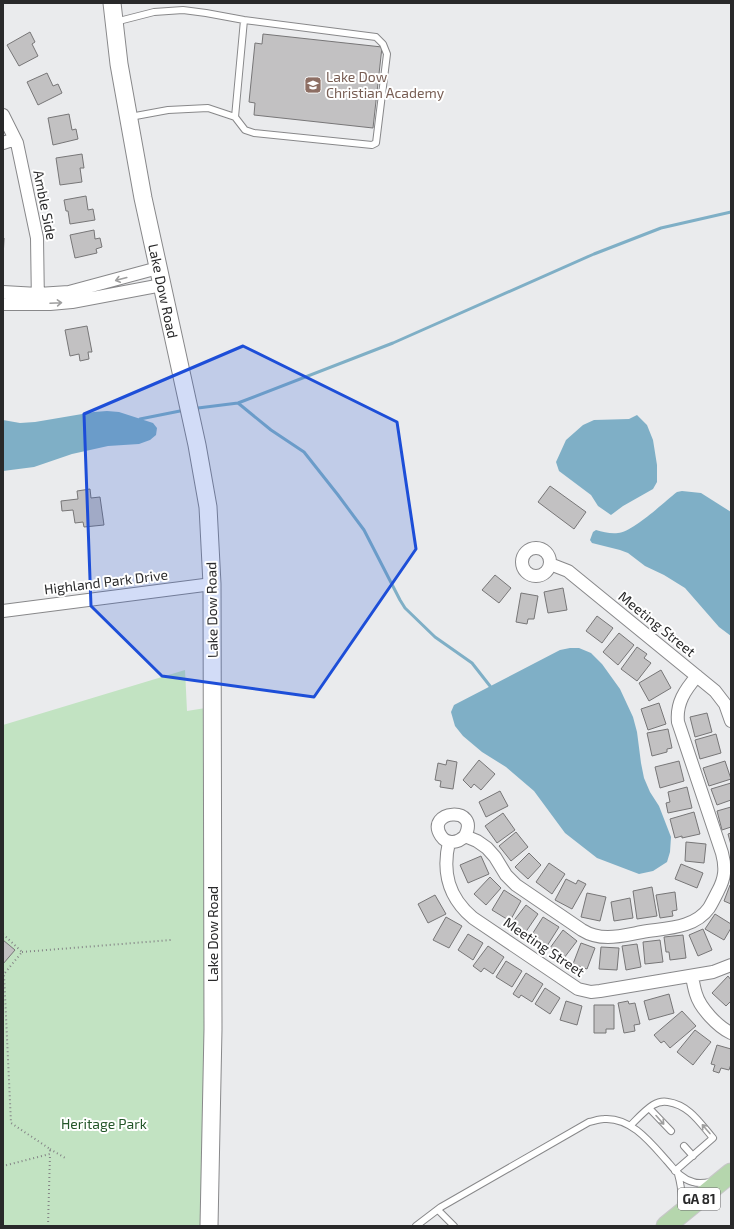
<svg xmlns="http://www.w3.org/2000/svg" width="734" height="1229" viewBox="0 0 734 1229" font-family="'Exo 2',sans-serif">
<rect width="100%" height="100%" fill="#eaebed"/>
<path fill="#c2e3c2" d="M185,670L187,711L218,706L210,1226H3V725Z"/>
<path fill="#7fafc6" d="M107,411L119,412L153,423L157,428L156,435L150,440L139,444L108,446L72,454L34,467L3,471V420L20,423L35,422L94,412Z
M637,415L647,425L653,440L657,465V482L653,489L623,506L611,515L598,506L591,495L559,471L556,462L566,440L583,425L594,420L629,419Z
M682,491L701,493L731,512V636L719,627L685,588L664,575L645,566L628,553L620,550L592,543L590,540L593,532L596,530C603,532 611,534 618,533C633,532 664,502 677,492Z
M570,648H579L591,653L602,664L620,689L633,717L637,732L641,763L644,778L650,792L659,806L671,837L670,852L667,862L653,871L639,874L597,858L565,833L534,791L506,767L482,752L463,736L455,726L451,712L454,705L560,650Z"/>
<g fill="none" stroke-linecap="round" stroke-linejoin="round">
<path stroke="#7fafc6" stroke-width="3" d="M238,403L271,430L304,452L338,495L364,530L400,600L405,608L435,637L472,663L490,686
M198,408L238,403L393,343L594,254L661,228L731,212
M140,419L180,411"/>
</g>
<path fill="#c2c1c2" stroke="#777677" d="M30,32L35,42L32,44L38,56L19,66L7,45Z
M263,34L382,47L373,128L254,115L255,103L249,102L255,43L262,44Z
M47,73L53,86L58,84L62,93L38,105L27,82Z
M69,114L72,130L76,129L78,139L53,145L48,118Z
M82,154L84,168H80L82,182L60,185L56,158Z
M86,196L88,210L93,209L95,220L70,224L68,211H66L64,200Z
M94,230L95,239L100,238L102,247L96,249L97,253L75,258L70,235Z
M3,238H4L3,259Z
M87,326L92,352H88L89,359L80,361L79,354L70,356L65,330Z
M550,486L586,512L574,529L538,502Z
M90,489L91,498L100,497L104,525L84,527L83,522L75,523L73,510L62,511L61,501L78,499L77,491Z
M495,575L511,588L499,603L482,590Z
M563,588L567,610L548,613L544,592Z
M521,593L538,596L534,619H528L527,624L516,622Z
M597,616L613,628L602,643L586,631Z
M619,633L634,645L618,665L603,652Z
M637,647L647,654L644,658L651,663L637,681L621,669Z
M661,670L671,688L649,701L639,683Z
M659,703L666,724L648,730L641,709Z
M707,713L712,732L695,737L690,717Z
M668,729L672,748L667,749V752L652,756L647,733Z
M716,734L721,753L700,759L695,740Z
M447,760L457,762L453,789L440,787L441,781L435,780L438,763L446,765Z
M479,760L495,774L481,790L474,784L471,788L463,780Z
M679,761L684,781L660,788L655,767Z
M725,761L731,779L709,786L703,768Z
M731,783V800L717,805L711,789Z
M687,787L692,808L668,813L666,803L670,802L668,792Z
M500,791L508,806L486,817L479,802Z
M731,807V827L722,830L717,811Z
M694,812L700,834L682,838V836L675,838L670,819Z
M503,813L515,830L497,843L485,826Z
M516,832L528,847L511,861L499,846Z
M731,833V845L728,834Z
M686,842L706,844L704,863L685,861Z
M529,853L541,865L528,879L515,867Z
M481,856L489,874L468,883L460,865Z
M549,863L565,874L552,894L536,882Z
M681,864L703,873L697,888L675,879Z
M490,877L501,888L486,905L474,894Z
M566,879L576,884L578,880L586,884L572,909L555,900Z
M730,885H731V904L724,901Z
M652,887L657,916L637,919L633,891Z
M504,890L521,901L510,921L492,910Z
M675,892L677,910L672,911L673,916L660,918L656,895Z
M587,893L606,897L600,921L581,917Z
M435,895L446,914L428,923L418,904Z
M630,898L633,918L614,921L611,902Z
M526,905L538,914L525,933L512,923Z
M715,914L731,924V928L724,940L705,929Z
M446,917L462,926L449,948L433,940Z
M543,917L559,927L547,946L531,936Z
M703,929L712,950L698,956L689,935Z
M563,930L577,941L564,958L550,948Z
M468,934L483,943L473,960L458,950Z
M683,935L686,958L670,960L669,952H666L664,937Z
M3,940L15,950L3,964Z
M660,940L663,962L645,964L643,942Z
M581,943L595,948L587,969L573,964Z
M637,944L641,967L626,970L622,946Z
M488,946L504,957L493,974L484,968L481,972L473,966Z
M601,947L619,948L617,970L599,969Z
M506,961L522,971L512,987L496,977Z
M526,973L543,984L532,1002L521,995L519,998L513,994Z
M728,976L731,980V1001L726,1006L712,993Z
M545,988L560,998L550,1014L535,1004Z
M669,994L674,1013L649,1020L644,1001Z
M566,1001L582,1006L577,1025L560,1020Z
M628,1001L629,1004L635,1003L640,1024L634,1025L635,1031L624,1033L618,1003Z
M594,1005H614V1029H606V1033H594Z
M682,1011L696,1026L670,1048L664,1041L661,1043L654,1035Z
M695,1030L711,1042L693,1065L677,1052Z
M717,1045L731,1049V1064L729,1070L721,1068L719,1073L713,1071L715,1065L711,1064Z"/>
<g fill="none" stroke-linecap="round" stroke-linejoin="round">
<g stroke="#88888a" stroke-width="8">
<path id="lane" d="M115,22L154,12L183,10L206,13L244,20L376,37L383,44L387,54L376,143L372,145L254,133L245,130L235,117L208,108L168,110L130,117
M235,117L244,20
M649,1108L671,1131
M630,1126C637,1119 645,1110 653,1105C658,1102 663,1101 668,1102C689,1105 700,1123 713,1138L675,1171
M684,1146L693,1156
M678,1174C681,1185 683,1195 681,1207
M438,1210L454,1226
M416,1226L441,1207L589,1122C594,1121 599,1119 604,1119C631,1117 651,1143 667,1161C674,1169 681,1179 693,1182C698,1184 705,1183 711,1182"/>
</g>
<g stroke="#88888a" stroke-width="14">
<path id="street" d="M3,115L17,143L37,238L38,304
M3,143L15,139
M3,292L38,294L69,292L158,268
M3,304H50L72,302L162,285
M522 562a14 14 0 1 1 28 0a14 14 0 1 1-28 0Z
M550,564L568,571L715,691L725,704L731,721
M3,611L212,584
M465,836C481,805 424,810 441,836C447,845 458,843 465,836L477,841L487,848L495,857L506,875L516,885L582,930C601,942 621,936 642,932C665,928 694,929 709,908C712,903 715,897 718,891C725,878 726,868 722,853L678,722C676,703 685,690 697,676
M449,842C442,872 448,897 473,918L578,989L591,992L600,991L713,972L731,965
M692,976C693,982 694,988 696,994C700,1008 718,1027 731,1033"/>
</g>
<g stroke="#88888a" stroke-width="19">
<path id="secondary" d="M112,3L119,64L143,198L197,445L208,507L212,584L213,1029L209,1226"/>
</g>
<g stroke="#c7c7c8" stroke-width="21">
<path id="primary" d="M666,1226L731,1173"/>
</g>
<path stroke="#848486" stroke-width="2" stroke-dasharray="1 3" stroke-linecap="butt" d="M3,934L22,952L4,974L11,1123L50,1149V1154L3,1166
M22,952L171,940
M50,1149L67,1159
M48,1226L50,1154"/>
<use href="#lane" stroke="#fff" stroke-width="6"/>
<use href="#street" stroke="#fff" stroke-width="12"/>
<use href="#secondary" stroke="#fff" stroke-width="17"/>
<use href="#primary" stroke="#b5d6ad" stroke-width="19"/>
</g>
<defs><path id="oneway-shaft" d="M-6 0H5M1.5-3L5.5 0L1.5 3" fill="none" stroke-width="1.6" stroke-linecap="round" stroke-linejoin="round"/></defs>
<g stroke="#9f9f9f">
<use href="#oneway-shaft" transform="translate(121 279) rotate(165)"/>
<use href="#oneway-shaft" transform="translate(56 303) rotate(-3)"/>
<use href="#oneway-shaft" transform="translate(660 1120) rotate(48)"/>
<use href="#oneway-shaft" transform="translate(706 1129) rotate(-131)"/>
</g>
<path fill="#1d4ed8" fill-opacity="0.2" stroke="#1d4ed8" stroke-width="3" stroke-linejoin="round" d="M243,346L397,422L416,549L314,697L162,676L91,606L84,414Z"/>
<defs>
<g id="school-square" transform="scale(0.9)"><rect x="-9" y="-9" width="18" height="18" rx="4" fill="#8d6e63" stroke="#fff"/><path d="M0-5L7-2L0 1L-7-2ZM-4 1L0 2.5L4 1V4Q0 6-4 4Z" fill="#fff"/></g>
</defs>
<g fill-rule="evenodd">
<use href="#school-square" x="313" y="85"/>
</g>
<g text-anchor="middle" stroke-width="4" stroke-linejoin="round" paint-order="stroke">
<rect fill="#fff" stroke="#69696a" stroke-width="1" x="678" y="1188" width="42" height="22" rx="3"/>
<g font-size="13" font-weight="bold" fill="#29292a">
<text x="699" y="1204">GA 81</text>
</g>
<g font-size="14" fill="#785e54" stroke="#fff" text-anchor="start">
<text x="326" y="82">Lake Dow<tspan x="326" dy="16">Christian Academy</tspan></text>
</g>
<g font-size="14" fill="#29292a" stroke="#fff">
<text transform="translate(45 205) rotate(79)" y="5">Amble Side</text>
<text transform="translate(163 291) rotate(78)" y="5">Lake Dow Road</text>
<text transform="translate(106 582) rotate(-7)" y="5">Highland Park Drive</text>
<text transform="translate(212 610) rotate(-91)" y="5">Lake Dow Road</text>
<text transform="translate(657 624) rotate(39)" y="5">Meeting Street</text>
<text transform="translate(213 934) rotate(-90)" y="5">Lake Dow Road</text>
<text transform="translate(544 947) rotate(34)" y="5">Meeting Street</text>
</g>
<g font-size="14" fill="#245629" stroke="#fff">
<text x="104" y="1129">Heritage Park</text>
</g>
</g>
<rect width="734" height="1229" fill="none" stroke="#29292a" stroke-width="8"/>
</svg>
